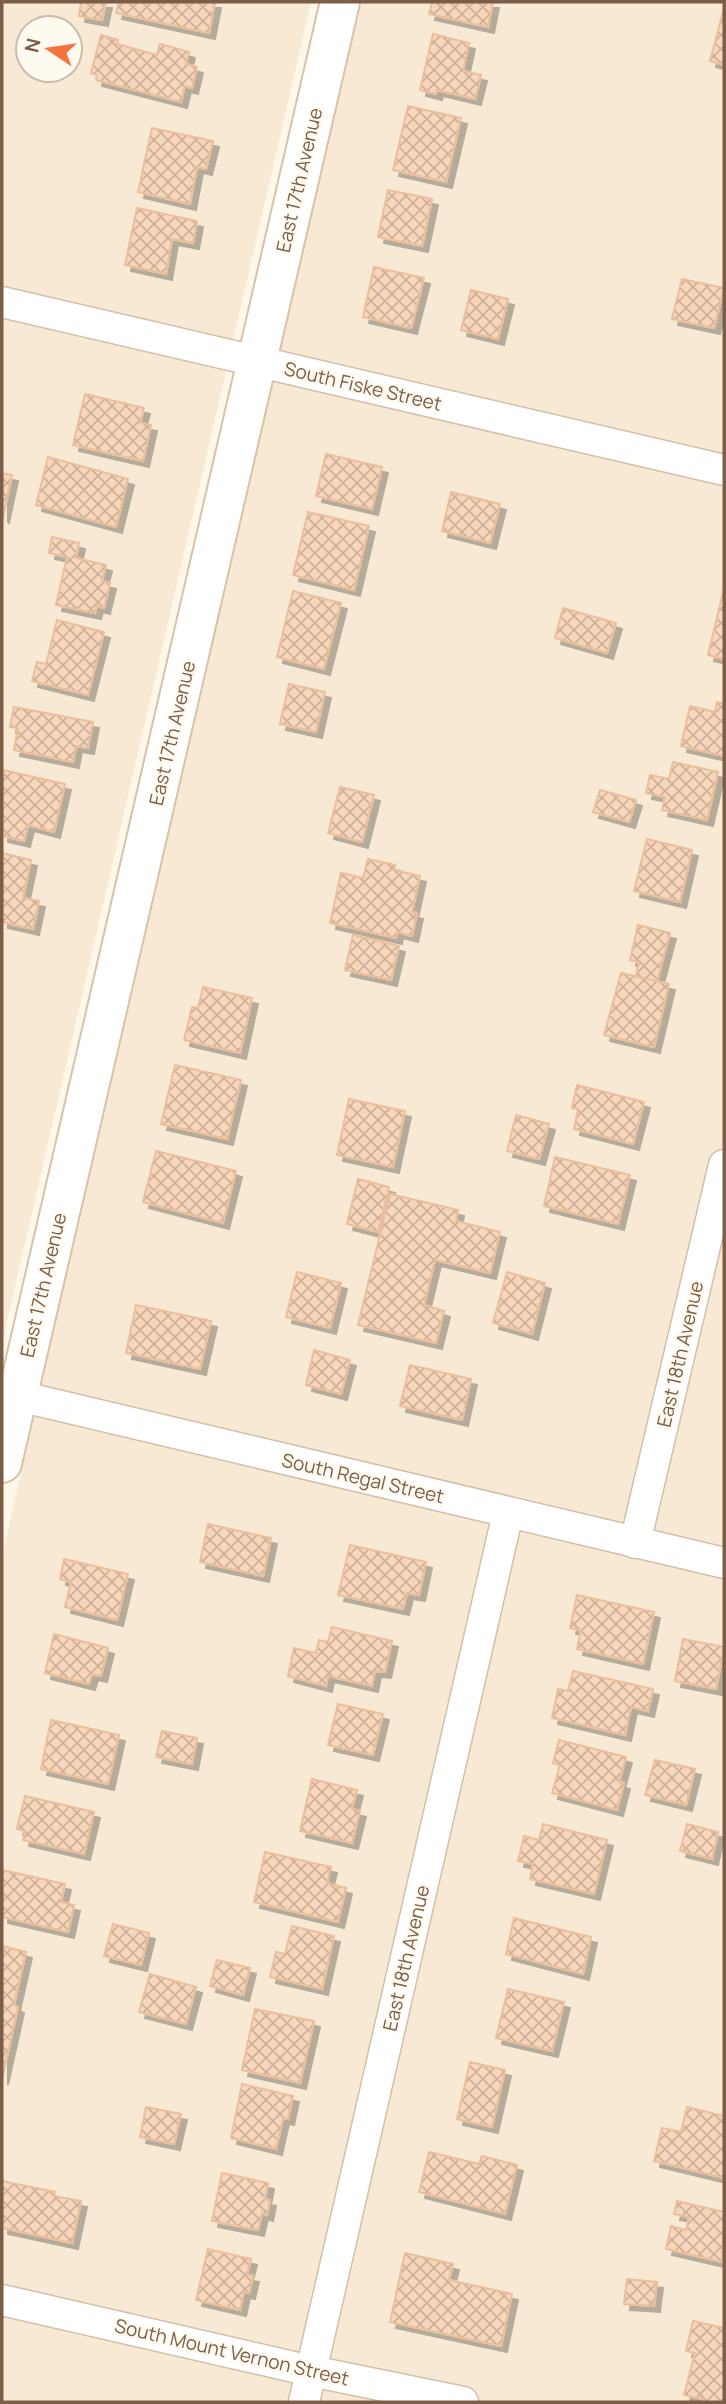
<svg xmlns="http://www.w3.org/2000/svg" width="726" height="2404" viewBox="0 0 726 2404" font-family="Manrope,sans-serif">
<defs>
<pattern id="building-cross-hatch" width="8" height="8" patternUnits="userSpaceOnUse" patternTransform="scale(1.75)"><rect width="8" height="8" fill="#f7d6bb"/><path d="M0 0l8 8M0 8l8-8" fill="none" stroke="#cdb19a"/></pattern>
<filter id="shadow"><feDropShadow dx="6" dy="6" stdDeviation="0" flood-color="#0004"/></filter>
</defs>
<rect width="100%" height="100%" fill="#fff7e7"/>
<path fill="#f7e9d4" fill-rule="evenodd" d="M2,2H311L2,1343ZM28,28H70V70H28Z
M361,2H724V2402H2V1556Z"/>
<path fill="url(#building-cross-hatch)" stroke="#ecbe99" stroke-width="2" filter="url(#shadow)" d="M81,2H106L102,20L79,16Z
M119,2H215L209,33L116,13Z
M432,2H493L488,27L429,14Z
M724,8V65L710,61Z
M433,34L469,43L463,71L481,75L475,99L437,90L436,94L420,90Z
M101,35L118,40L117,44L157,55L160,44L189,52L186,64L197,67L192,88L185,86L181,102L96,80L97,75L91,73Z
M408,106L461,118L446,182L393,170Z
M152,128L213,141L206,169L197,167L190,204L138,192Z
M388,190L432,199L422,246L378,237Z
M137,208L197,221L193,243L172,239L166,274L125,265Z
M374,267L424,278L411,328L363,317Z
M682,279L724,288L714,328L672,319Z
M471,290L508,299L498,339L461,330Z
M85,394L144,408L140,423L151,425L143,461L73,445Z
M326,454L382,467L372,509L316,496Z
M48,457L128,479L116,527L36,505Z
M2,473L12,475L3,517L2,516Z
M451,492L500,504L490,543L442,531Z
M308,512L369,526L354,590L293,575Z
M52,537L79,543L76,558L106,565L102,581L110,583L104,608L97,606L95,613L56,605L67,557L49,553Z
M724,588V659L708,655Z
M293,591L341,603L324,669L277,657Z
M563,608L616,623L607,653L555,638Z
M57,620L104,632L88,695L32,681L37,662L46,664Z
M289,684L325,692L316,732L280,724Z
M717,702L724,704V756L681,746L690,706L715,712Z
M14,707L93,722L88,748L76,746L73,762L14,750L18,728L10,727Z
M673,762L718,772L707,820L662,810L665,797L646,793L650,775L669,779Z
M3,770L65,784L54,832L28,825L24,841L2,836Z
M340,787L374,795L362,842L328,833Z
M600,790L636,800L629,822L593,812Z
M647,839L692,850L680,902L634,891Z
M2,853L31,860L23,898L39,901L33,929L2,922Z
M368,859L395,865L394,870L420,876L412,912L417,913L412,936L397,932L396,938L330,923L341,873L363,878Z
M638,925L670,933L657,981L636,976L639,962L630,960Z
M353,935L399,946L391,980L345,970Z
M621,973L669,984L654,1047L604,1035Z
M203,987L252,998L240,1053L184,1040L192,1007L198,1008Z
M175,1065L241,1080L227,1139L161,1124Z
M577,1085L644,1102L633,1144L574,1129L578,1109L572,1108Z
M349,1099L405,1111L393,1167L337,1155Z
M516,1115L549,1124L539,1159L507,1151Z
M156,1151L236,1171L223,1223L143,1202Z
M555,1157L630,1175L618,1224L544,1206Z
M358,1179L389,1187L378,1232L347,1224Z
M390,1194L458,1210L456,1221L500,1232L490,1273L435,1260L424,1305L444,1311L436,1343L358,1325Z
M297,1272L341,1283L330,1328L286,1317Z
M507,1272L545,1283L532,1334L493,1323Z
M136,1305L211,1321L200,1369L126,1353Z
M314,1350L350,1360L341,1394L306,1385Z
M410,1365L471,1379L462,1420L400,1406Z
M208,1524L271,1538L263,1576L200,1562Z
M350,1545L426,1562L419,1595L407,1593L403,1609L338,1595Z
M64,1559L128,1574L117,1620L65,1607L71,1582L60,1579Z
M577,1595L654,1612L643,1664L577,1649L581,1630L570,1628Z
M332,1627L392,1641L385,1672L375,1671L372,1686L328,1676L326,1686L288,1676L294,1648L316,1653L319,1640L328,1642Z
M54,1634L108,1648L101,1676L92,1674L89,1684L45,1673Z
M683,1639L724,1647L716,1689L675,1681Z
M573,1671L653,1689L648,1711L631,1707L625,1735L552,1718L558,1689L568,1691Z
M338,1704L383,1714L373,1755L328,1745Z
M51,1720L119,1735L108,1784L41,1769Z
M162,1731L197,1738L192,1764L156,1757Z
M559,1740L626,1757L619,1782L624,1783L617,1810L552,1793L560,1765L553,1763Z
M655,1760L695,1769L686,1805L645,1795Z
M312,1779L357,1790L352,1809L360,1811L352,1843L300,1831Z
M25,1796L94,1812L84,1854L23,1840L25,1831L17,1829Z
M543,1824L607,1840L594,1894L530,1879L533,1864L518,1861L524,1836L539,1840Z
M687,1824L718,1832L712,1859L680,1851Z
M265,1852L331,1867L327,1883L346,1888L338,1922L254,1902Z
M2,1870L65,1884L61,1902L74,1905L68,1932L2,1917Z
M514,1918L591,1937L583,1974L506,1954Z
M113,1924L149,1933L141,1965L104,1956Z
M292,1926L334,1936L322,1989L270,1977L276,1952L285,1954Z
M2,1946L26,1952L14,2005L18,2007L2,2079Z
M217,1960L250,1968L243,1995L210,1986Z
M150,1974L196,1987L186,2024L139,2012Z
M508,1989L564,2002L552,2051L496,2038Z
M255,2009L314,2021L300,2083L242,2070Z
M470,2062L505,2070L492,2127L457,2119Z
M242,2084L293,2096L288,2119L283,2118L276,2149L231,2138Z
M146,2107L181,2114L174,2144L140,2137Z
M687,2107L724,2116V2178L654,2161L662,2128L681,2132Z
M429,2152L479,2164L482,2156L517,2165L505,2214L419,2192Z
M222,2173L268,2183L265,2199L270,2200L267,2215L262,2213L258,2230L212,2221Z
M2,2181L55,2192L54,2196L81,2201L72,2243L2,2228Z
M677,2201L724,2212L722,2262L666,2249L671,2226L686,2230L689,2217L674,2214Z
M208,2249L251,2259L247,2275L253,2276L249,2293L244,2292L240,2310L196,2300Z
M405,2253L453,2264L449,2280L512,2294L501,2346L390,2322Z
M627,2279L657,2282L654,2306L624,2304Z
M693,2321L724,2328V2402H703V2399L684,2395L695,2353L686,2351Z"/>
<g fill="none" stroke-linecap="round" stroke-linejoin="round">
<g stroke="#d3bfaa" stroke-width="33">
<path id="street" d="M2,302L724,470
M2,1392L724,1563
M635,1543L724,1165
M2,2300L311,2371L463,2402
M304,2402L508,1513"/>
</g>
<g stroke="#d9c1aa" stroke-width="42">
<path id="secondary" d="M2,1463L340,2"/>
</g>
<use href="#street" stroke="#fff" stroke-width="30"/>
<use href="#secondary" stroke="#fff" stroke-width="38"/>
</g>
<g text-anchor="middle" stroke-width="5" stroke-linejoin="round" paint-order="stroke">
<g font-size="19" fill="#7c5d47" stroke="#fffaef">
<text transform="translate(299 180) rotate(-77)" y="7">East 17th Avenue</text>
<text transform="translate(363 386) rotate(13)" y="7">South Fiske Street</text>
<text transform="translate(172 733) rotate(-77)" y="7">East 17th Avenue</text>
<text transform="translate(43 1285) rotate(-77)" y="7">East 17th Avenue</text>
<text transform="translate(680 1354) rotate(-77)" y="7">East 18th Avenue</text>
<text transform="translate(363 1478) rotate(13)" y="7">South Regal Street</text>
<text transform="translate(406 1958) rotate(-77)" y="7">East 18th Avenue</text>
<text transform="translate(232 2352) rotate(13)" y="7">South Mount Vernon Street</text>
</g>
</g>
<rect width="726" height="2404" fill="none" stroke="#7c5d47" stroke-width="7"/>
<g transform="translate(49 49) rotate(283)"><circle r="33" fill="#fffaef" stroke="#cbbbac" stroke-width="2"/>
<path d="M0-5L12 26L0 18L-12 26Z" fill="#f5723f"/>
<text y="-10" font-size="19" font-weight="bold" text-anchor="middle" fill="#7c5d47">N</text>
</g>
</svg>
